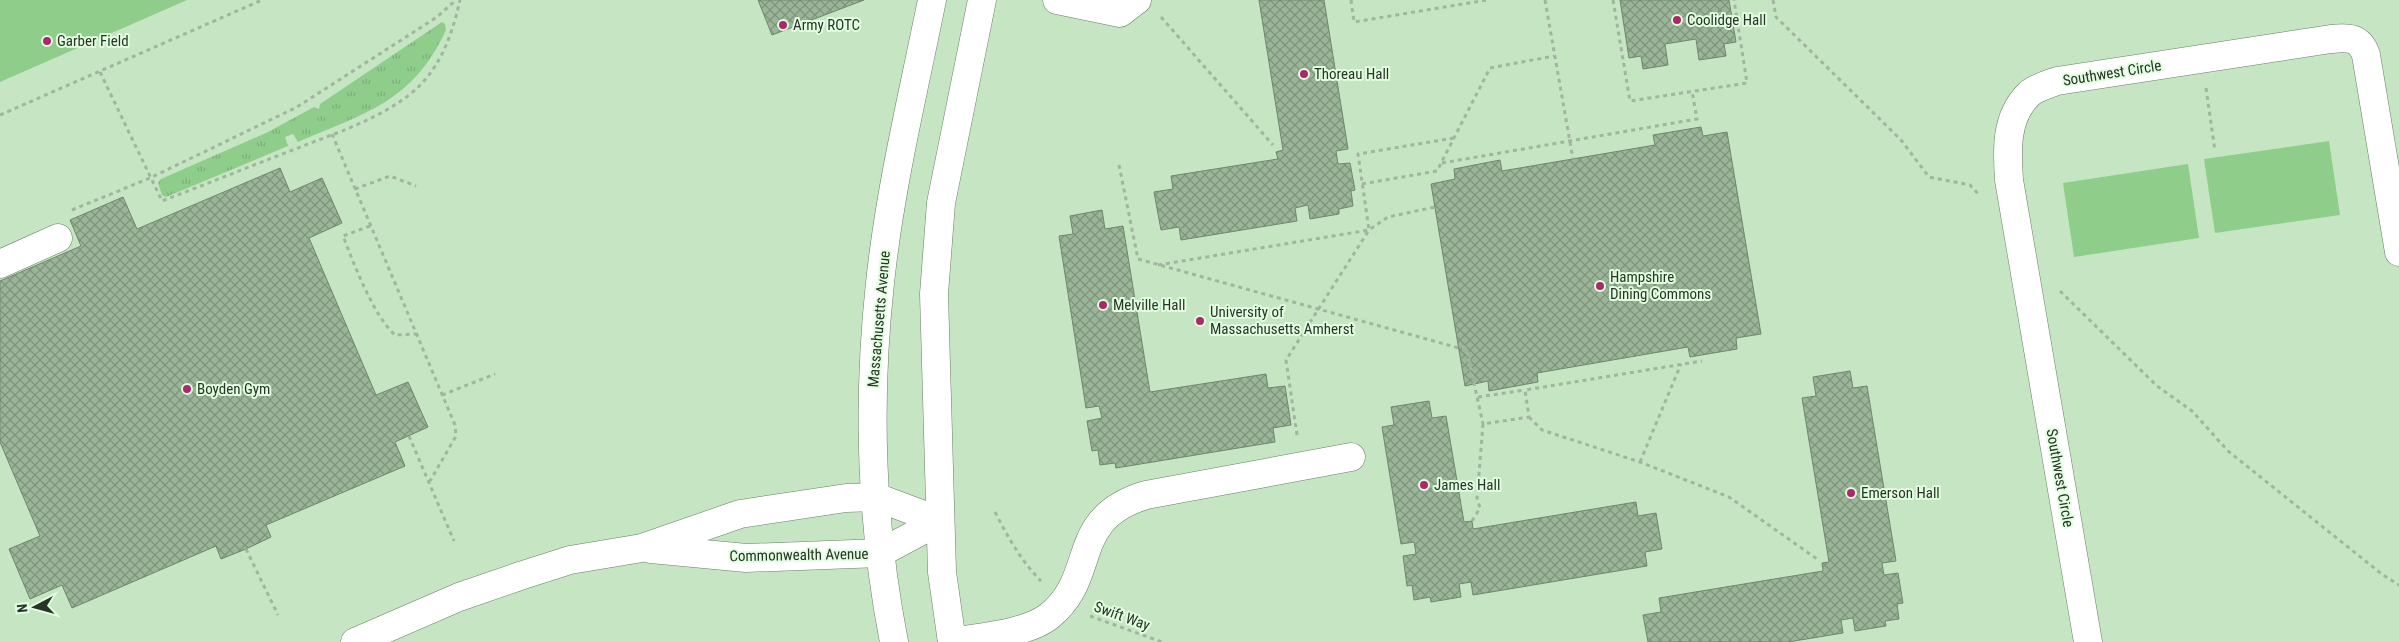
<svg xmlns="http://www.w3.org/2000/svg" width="2399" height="642" viewBox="0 0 2399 642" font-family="'Roboto Condensed',sans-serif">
<defs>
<pattern id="grass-tufts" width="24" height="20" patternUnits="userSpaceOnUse" patternTransform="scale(1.25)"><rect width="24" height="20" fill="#8fcd8b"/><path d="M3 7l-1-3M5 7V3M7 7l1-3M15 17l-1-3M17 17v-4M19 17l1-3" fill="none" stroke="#7bb078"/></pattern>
<pattern id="building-cross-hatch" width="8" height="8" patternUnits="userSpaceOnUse" patternTransform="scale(1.25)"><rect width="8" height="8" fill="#9bb599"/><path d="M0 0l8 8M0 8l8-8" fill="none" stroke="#7e947d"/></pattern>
</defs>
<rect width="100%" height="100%" fill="#d5f1d3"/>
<path fill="#c6e5c3" d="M0,0H2399V642H0Z"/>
<path fill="url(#grass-tufts)" d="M442,22L445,24L446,30C413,102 365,113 298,142L293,134L285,137L288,146L166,197L162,195L158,183L161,179L268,132L314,107L319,109L320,104Z"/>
<path fill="#8fcd8b" d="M0,0H187L0,82Z
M2329,141L2340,215L2215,233L2204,159Z
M2188,164L2199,238L2074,257L2063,183Z"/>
<path fill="url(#building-cross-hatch)" stroke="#6e876d" d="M758,0H864L772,35Z
M1259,0H1324L1348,149L1336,151L1338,164L1350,163L1355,190L1351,191L1353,206L1339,209V214L1310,219L1308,205L1295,208L1297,221L1181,240L1179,227L1161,230L1154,192L1173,189L1171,176L1278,159L1276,152L1283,150Z
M1620,0H1729L1736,42L1724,44L1726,56L1699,60L1696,39L1665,44L1668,65L1643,69L1641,56L1629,58Z
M1701,127L1703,136L1727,132L1761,334L1736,338L1737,349L1690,357L1688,347L1537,373L1538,382L1489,391L1488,381L1465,386L1431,184L1455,179L1454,169L1500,160L1502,171L1655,145L1653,135Z
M280,168L290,192L322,178L342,223L309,238L376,395L408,382L428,427L395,442L405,466L266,525L271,537L246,549L221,559L216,546L72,608L62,585L30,599L9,549L40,536L0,442V281L81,246L70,220L123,197L137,229Z
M1102,210L1105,229L1123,226L1150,392L1266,374L1268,388L1285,386L1291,425L1273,428L1275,442L1116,468L1115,463L1100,465L1098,450L1092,451L1087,421L1102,418L1099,406L1086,408L1059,236L1073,234L1070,216Z
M1850,371L1853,388L1867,386L1896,561L1882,563L1884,575L1898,573L1903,603L1897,604L1899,619L1885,621L1886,626L1855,631L1853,618L1841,620L1843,633L1788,642H1648L1643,615L1661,612L1659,598L1823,571L1822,563L1829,562L1802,398L1816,396L1813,377Z
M1429,401L1432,418L1446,416L1464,522L1472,521L1473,529L1636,502L1638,516L1656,513L1662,549L1645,552L1647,566L1473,595L1471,582L1459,584L1461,597L1431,602L1430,597L1414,600L1412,585L1407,586L1403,556L1416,554L1414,542L1401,544L1382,427L1394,425L1391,407Z"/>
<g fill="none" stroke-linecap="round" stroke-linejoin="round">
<g stroke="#688066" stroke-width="29">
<path id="minor" d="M1057,0L1120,13L1137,0
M0,264L58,238
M952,642C979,637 1025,634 1048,617C1100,577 1066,519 1146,495L1351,457
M2088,642L2009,180C2007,151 2005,117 2029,94C2035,88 2049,84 2057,81L2331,39C2348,37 2360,37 2366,55L2399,252"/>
</g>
<g stroke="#688066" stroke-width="29">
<path id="major" d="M651,549L746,558L880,553L940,521
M355,642L459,597L523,575L570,560L642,548L740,514L846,498L876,497L940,521
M894,642C871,524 867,403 880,283C890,188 913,94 932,0
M952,642L942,572L934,294L941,203L982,0"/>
</g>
<path stroke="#a0b69e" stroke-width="3" stroke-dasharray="4 4" stroke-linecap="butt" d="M1351,0L1354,22L1487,0
M1545,0L1573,159
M1613,0L1630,101L1747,83L1734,0
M1773,0L1776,17L1901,140L1929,177L1970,185L1979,195
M1161,17L1273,145
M100,72L162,201C209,183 256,164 303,146C339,132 378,119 409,95C439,72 452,36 460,0
M2206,88L2215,151
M0,115L262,0
M332,134L455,425L456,436L430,481
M1442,163L1697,119L1692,91
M1119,165L1138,259L1459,348L1466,347L1483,424
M1362,184L1437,171L1490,68L1554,56
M355,189L390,176L416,186
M72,210L150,178L297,107L437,17L456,0
M370,226L343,236C354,264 373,315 395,335L416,334
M1158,265L1369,230L1388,217L1435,207
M2060,291L2157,386L2192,411L2228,451L2383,575L2399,585
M442,395L495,374
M1478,397L1525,390
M1529,417L1542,430L1640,462L1729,497L1817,559
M1297,435L1286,360L1369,230L1358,154L1454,138
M409,436L454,541
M1640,462L1681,364
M995,512C1008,537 1021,561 1041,581
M1472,521L1480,508L1477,498L1483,424L1529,417L1525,390L1702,361
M246,549L278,615
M1090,616L1162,642"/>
<use href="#minor" stroke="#fff" stroke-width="28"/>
<use href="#major" stroke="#fff" stroke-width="28"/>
</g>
<g fill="#ad276e" stroke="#e2fee0" stroke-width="2">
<circle cx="1677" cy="20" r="5"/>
<circle cx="783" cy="25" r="5"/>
<circle cx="47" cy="41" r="5"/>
<circle cx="1304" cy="74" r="5"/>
<circle cx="1600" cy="286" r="5"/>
<circle cx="1103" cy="305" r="5"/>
<circle cx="1200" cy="321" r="5"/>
<circle cx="187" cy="389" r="5"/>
<circle cx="1424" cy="485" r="5"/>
<circle cx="1851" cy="493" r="5"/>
</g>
<g text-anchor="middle" stroke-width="4" stroke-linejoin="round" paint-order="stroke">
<g font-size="15" fill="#293328" stroke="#e2fee0" text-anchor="start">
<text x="1687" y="25">Coolidge Hall</text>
<text x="793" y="30">Army ROTC</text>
<text x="57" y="46">Garber Field</text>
<text x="1314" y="79">Thoreau Hall</text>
<text x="1610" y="282">Hampshire<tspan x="1610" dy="17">Dining Commons</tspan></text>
<text x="1113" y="310">Melville Hall</text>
<text x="1210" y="317">University of<tspan x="1210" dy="17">Massachusetts Amherst</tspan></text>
<text x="197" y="394">Boyden Gym</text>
<text x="1434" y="490">James Hall</text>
<text x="1861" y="498">Emerson Hall</text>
</g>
<g font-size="15" fill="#293328" stroke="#e2fee0">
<text transform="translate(2112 73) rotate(-9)" y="5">Southwest Circle</text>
<text transform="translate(879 319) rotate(-85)" y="5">Massachusetts Avenue</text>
<text transform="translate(2060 478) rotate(80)" y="5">Southwest Circle</text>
<text transform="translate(799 555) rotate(-1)" y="5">Commonwealth Avenue</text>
<text transform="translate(1122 616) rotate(20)" y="5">Swift Way</text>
</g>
</g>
<g transform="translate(35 607) rotate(264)" stroke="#e2fee0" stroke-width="4" paint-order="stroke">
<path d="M0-4L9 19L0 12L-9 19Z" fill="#293328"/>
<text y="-8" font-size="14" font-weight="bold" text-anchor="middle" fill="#293328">N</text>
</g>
</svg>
